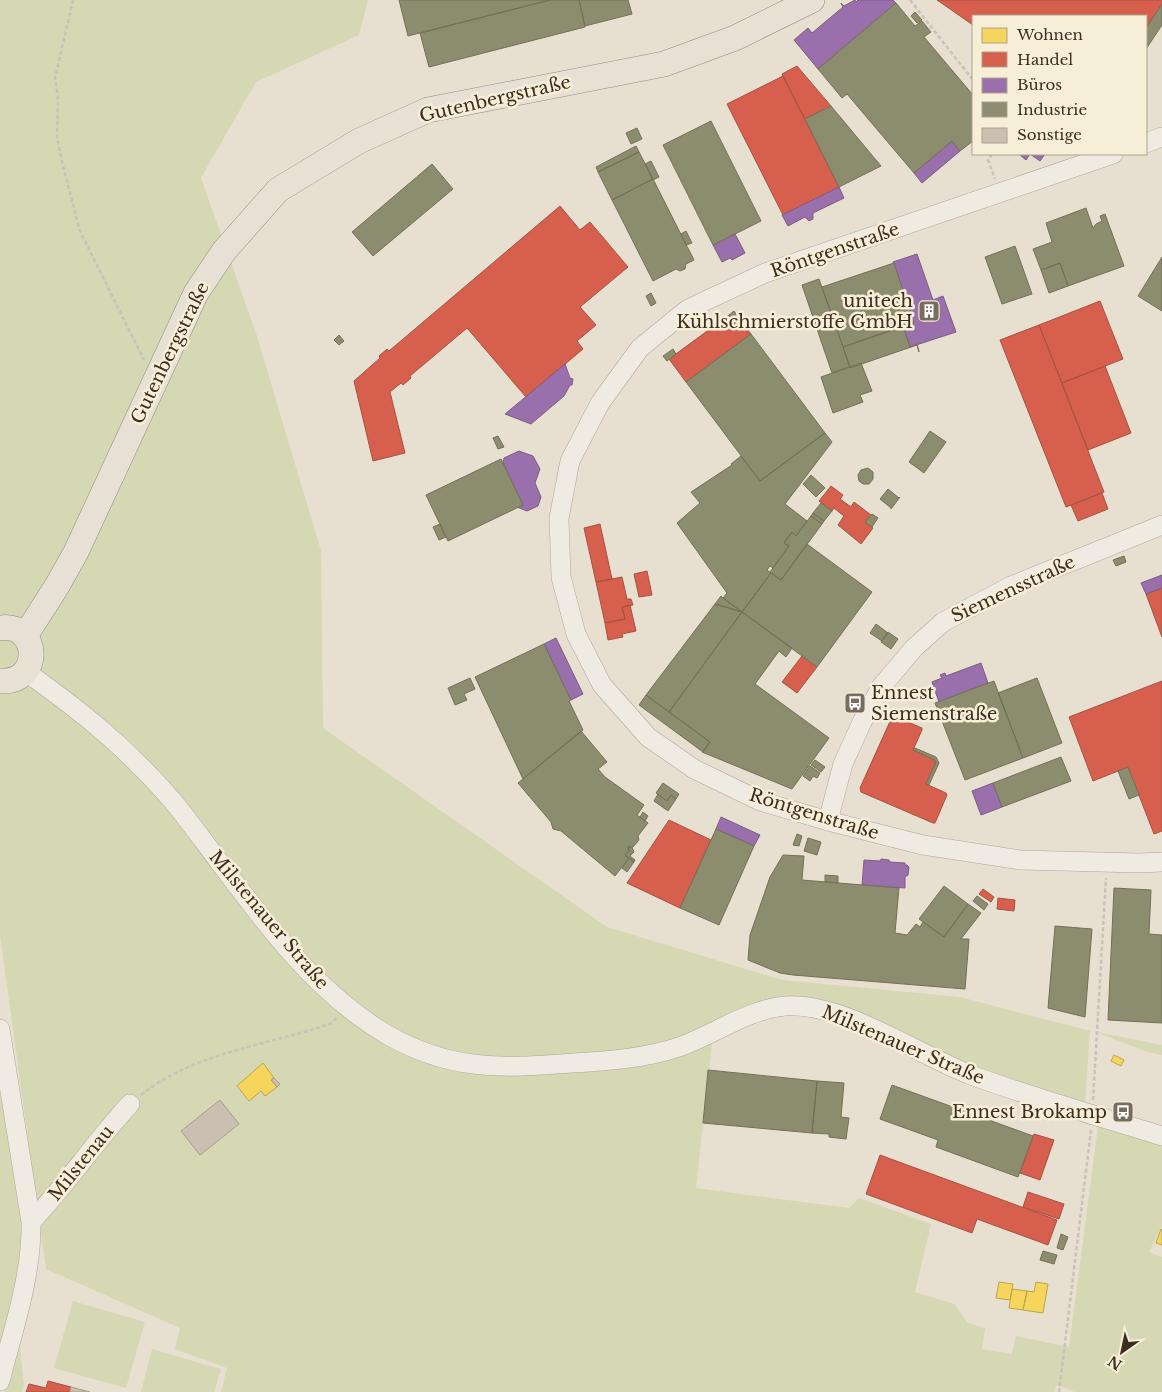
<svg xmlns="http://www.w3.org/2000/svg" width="1162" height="1392" viewBox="0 0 1162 1392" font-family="'Libre Baskerville',serif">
<rect width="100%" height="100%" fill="#e7e0d1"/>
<path fill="#d6d7b3" d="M0,0H368L359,35L256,82L201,178L256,333L321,551L323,728L607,927L782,980L960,997L1090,1031L1085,1104L1008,1081L788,998L765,1000L758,1012L713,1033L696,1188L849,1208L859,1198L931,1224L915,1292L954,1304L968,1323L985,1328L982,1349L1012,1354L1016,1336L1069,1347L1098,1127L1162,1146V1226L1149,1252L1162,1257V1392H1075L1056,1385L1055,1392H221L227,1368L175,1349L180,1328L46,1269L0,935Z
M0,1028L31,1222L0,1381Z
M1096,1032L1162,1045V1055L1148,1052Z
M73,1301L145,1322L126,1388L54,1368Z
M18,1332L24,1385L22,1392H4Z
M152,1349L221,1369L214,1392H141Z"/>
<path fill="#f6d55c" stroke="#bea34a" d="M1114,1055L1124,1060L1121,1066L1111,1061Z
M263,1063L274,1078L271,1080L277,1087L265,1096L261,1091L249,1101L237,1086Z
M1161,1229L1162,1230V1245L1156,1243Z
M999,1282L1013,1284L1010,1300L996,1298Z
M1036,1282L1048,1284L1043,1313L1023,1310L1027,1291L1034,1292Z
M1012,1289L1027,1291L1023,1310L1009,1308Z"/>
<path fill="#d6604d" stroke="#a85140" d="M937,0H1162V4L1146,28V16H973V25Z
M797,66L831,106L805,119L782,74Z
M783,76L839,187L783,215L727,104Z
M560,206L580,230L590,222L628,267L580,307L596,325L577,341L583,349L526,397L467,328L410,376L411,378L403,385L401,383L390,392L405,453L373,461L354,381L380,358L379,356L387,349L389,351Z
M1100,301L1123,359L1062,383L1039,325Z
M729,315L751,334L686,382L669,359Z
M1039,325L1104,492L1066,507L1000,340Z
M1105,366L1131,433L1088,450L1062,383Z
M831,486L843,495L840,499L851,507L854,502L871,515L865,522L873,528L861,544L838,525L844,516L834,508L832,511L819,501Z
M1102,493L1108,509L1078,521L1071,505Z
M600,524L612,579L596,582L584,528Z
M647,571L652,595L639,597L634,574Z
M622,577L627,599H631L633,605L622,607L625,619L605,623L596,582Z
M1162,588V637L1146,594Z
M630,605L636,631L622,634L623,637L608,640L605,623L625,619L622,607Z
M802,656L817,667L797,693L782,682Z
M1162,681V831L1154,834L1128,767L1093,781L1069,717Z
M894,716L922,728V730L913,750L935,760L936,762L926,784L946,793L947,795L935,823H933L861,792L860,788L892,717Z
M669,820L711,840L680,908L627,883Z
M983,889L994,897L991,902L979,894Z
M998,898L1015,900L1014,911L997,909Z
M1034,1134L1054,1140L1040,1180L1020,1173Z
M880,1155L1057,1220L1048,1245L977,1219L972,1233L866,1194Z
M1028,1192L1064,1204L1059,1219L1023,1207Z
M48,1381L71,1387L70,1392H26L29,1384L46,1388Z"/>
<path fill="#9970ab" stroke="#7d5c81" d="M855,0L856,2L858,0H893L896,3L818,69L794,40L808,28L812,33L843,7L841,3L844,6Z
M952,141L960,151L922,183L914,173Z
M1021,154H1045L1040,161L1030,154L1026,160L1020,155Z
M839,187L844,198L813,213V219L809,221L805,217L788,226L782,215Z
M735,234L745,253L732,260L730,258L722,262L713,245Z
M917,254L933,300L943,296L956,332L910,347L903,326L914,323L893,262Z
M565,364L570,378L573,379L572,385H570L564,396L531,424L505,414Z
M519,451L533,456L540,469L535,483L541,497L538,506L527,511L517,507L523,505L503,463L504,458Z
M1162,575V588L1146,594L1141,583Z
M556,638L583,694L571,700L544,644Z
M981,663L988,683L939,702L932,682L942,678L940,675L945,673L946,676Z
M993,783L1002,807L981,815L972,791Z
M721,817L760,835L754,846L716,829Z
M881,859L889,860L890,862L905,863V865H907L909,867L908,875L905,877V888L862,885L864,860L880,861Z"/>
<path fill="#8c8c6e" stroke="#747057" d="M399,0H550L408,36Z
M550,0H579L585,27L429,67L420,33Z
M579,0H628L632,14L585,26Z
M896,3L915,26L922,21L931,32L924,37L973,95V141L960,151L952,141L914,173L847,94L842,98L818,69Z
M1162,4V25L1146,49V28Z
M915,12L922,20L917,23L911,16Z
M831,106L881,166L839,187L805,119Z
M711,121L761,221L713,245L663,145Z
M637,128L642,139L631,144L626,133Z
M636,146L639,152L598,172L596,167Z
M639,152L653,179L612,200L598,172Z
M651,161L659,177L653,180L645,164Z
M432,164L453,189L373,256L352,232Z
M653,179L694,260L686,264L685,269L680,271L676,269L653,281L612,200Z
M1086,208L1093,228L1096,224L1102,221L1100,216L1105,214L1124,266L1068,286L1060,263L1041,270L1033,249L1052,242L1046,223Z
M686,231L692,243L686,245L681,234Z
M1015,246L1032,294L1002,304L985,257Z
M1162,257V311L1138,296Z
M894,263L914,323L843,347L822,287Z
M1060,263L1068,286L1049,293L1041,270Z
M819,279L850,367L832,373L802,285Z
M651,293L656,303L651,306L646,296Z
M734,311L743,324L751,334L729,315Z
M903,326L910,347L917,344L919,352L917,345L850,368L843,347Z
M751,334L825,433L760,481L686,382Z
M339,335L344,341L339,345L334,340Z
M673,349L676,354L667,361L663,356Z
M861,363L872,391L860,395L863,402L833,413L821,377Z
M930,431L946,442L924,473L909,462Z
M825,433L832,442L785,504L807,521L796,536L792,532L784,543L789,546L773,568L770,566L767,570L771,573L742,612L723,598L727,593L677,523L700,503L691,492L732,465L731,464L741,456L760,481Z
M498,436L504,447L498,449L493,438Z
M501,459L523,505L448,541L426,495Z
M868,468L873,472V479L869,484H863L859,481L858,475L861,470Z
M811,475L825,488L816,497L803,484Z
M888,489L899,498L900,497L891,509V508L880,499Z
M821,503L832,511L824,521L813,513Z
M813,513L824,521L822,524L811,516Z
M872,514L878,518L872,527L865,522Z
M811,516L822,524L781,580L770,572L789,546L784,543L792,532L796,536Z
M440,524L446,537L439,540L433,527Z
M807,544L872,592L817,667L742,612L771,573L781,580Z
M1124,556L1126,562L1116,566L1113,560Z
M721,596L723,598L742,612L715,604Z
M715,604L742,612L669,712L646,695Z
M742,612L792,648L786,657L779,651L755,684L829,738L792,789L702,752L710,742L669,712Z
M876,624L888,633L882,641L870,633Z
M888,632L898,639L891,649L881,642Z
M544,644L571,700L569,701L583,730L523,779L475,677Z
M470,678L475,689L464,694L467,700L455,705L448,688Z
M1037,678L1062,743L1023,758L998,693Z
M994,681L1023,758L965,780L935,703Z
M646,695L710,742L703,752L639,705Z
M581,731L607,762L598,769L605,777L644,805L637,815L648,823L638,836L639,840L633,847H628L629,851L625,855L629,858L615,876L561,831L553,829L551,822L518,783Z
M915,748L936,757L939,763L929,785L926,784L936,762L935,760L913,750Z
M1061,757L1071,781L1002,807L993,783Z
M815,760L825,767L821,772L811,765Z
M810,766L820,773L817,778L813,776L810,781L803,776Z
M1128,767L1139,795L1129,799L1118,771Z
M663,783L679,794L676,799L671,795L667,801L656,793Z
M658,794L667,801L671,795L676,799L668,811L654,801Z
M643,812L648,816L645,821L640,817Z
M716,829L754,846L719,925L680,908Z
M797,834L802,836L799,846L793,845Z
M808,838L821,842L817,855L804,851Z
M628,847H632L634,852L630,856L635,860L634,862L625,855L629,851Z
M783,855L804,856L802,880L899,888L895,933L907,935L916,924L920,927L923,922L944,937L968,904L981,913L961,939H969L965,989L793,975L780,973L748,960L750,935L770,877Z
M629,858L634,862L627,872L622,868Z
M825,875L838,876V883L825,882Z
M944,886L968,904L944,937L919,919Z
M1114,888L1151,890L1149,934L1162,935V1023L1108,1020Z
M977,896L988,904L984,910L973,901Z
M1055,926L1092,929L1085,1017L1048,1008Z
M708,1070L817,1081L812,1133L703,1123Z
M817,1081L844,1083L841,1117L849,1118L846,1139L829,1137V1134L812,1133Z
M892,1085L1033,1136L1018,1177L936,1147L938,1140L880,1119Z
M1061,1234L1068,1237L1063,1250L1057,1248Z
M1043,1251L1057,1255L1054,1264L1040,1260Z"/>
<path fill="#cbbfb2" stroke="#a89c90" d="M274,1078L280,1084L277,1087L271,1080Z
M220,1100L239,1124L200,1155L181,1131Z
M71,1387L90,1392H70Z"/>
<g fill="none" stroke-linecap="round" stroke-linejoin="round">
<g stroke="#ada599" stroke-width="20">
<path id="minor" d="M1146,143L1162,137
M1113,154L765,273L688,309L640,348L600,403L570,461L559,518L561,577L576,634L602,685L648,737L694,769L760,801L828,821L923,845L1020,860L1139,863L1162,862
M26,672C81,711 127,748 171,799C188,819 204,842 220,863C267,926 317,993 386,1034C451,1072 503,1068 574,1063C609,1061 646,1058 679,1047C713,1035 749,1009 785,1006C843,1002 916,1054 971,1075C1033,1098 1098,1116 1162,1136
M828,821L843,764L862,722L881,687L914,648L943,622L1011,586L1162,525
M0,1029L31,1222C32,1276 13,1330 0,1381
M31,1222C66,1185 95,1142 130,1104"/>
</g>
<g stroke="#928b80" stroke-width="26">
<path id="major" d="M0,628C40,622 43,684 0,681
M25,636L57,586L76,552L196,293L224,251L278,190L359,141L428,110L664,64L735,38L812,0"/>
</g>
<path stroke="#c8c2b9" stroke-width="2.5" stroke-dasharray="4 2.5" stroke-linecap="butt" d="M73,0L55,78L58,98L57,138L64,170L80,231L144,360
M910,0L973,80
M992,154L988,160L995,179
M141,1095C187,1057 257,1046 314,1029L332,1023L336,1018
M1093,1100L1106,878
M1059,1392L1091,1130"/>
<use href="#minor" stroke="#efebe3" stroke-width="19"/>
<use href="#major" stroke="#e6e1d4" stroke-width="25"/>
</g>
<defs>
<g id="building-square" transform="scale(1.125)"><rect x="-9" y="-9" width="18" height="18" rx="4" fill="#786c5e" stroke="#f7eed8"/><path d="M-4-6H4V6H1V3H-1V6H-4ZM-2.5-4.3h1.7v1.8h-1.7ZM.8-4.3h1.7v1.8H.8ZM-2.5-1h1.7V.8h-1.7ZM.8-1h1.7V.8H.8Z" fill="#fff"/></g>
<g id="bus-square" transform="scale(1.125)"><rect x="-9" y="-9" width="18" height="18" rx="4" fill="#786c5e" stroke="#f7eed8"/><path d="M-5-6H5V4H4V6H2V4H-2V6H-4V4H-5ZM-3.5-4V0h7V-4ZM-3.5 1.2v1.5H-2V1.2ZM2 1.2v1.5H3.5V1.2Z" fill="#fff"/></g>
</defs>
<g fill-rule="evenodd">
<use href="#building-square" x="929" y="311"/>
<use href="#bus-square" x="855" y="703"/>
<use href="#bus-square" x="1123" y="1112"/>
</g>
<g text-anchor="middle" stroke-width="5" stroke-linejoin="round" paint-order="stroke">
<g font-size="18" fill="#3d2e20" stroke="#f7eed8">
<text transform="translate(495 99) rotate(-13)" y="6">Gutenbergstraße</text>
<text transform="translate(835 250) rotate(-19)" y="6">Röntgenstraße</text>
<text transform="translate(170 353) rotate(-64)" y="6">Gutenbergstraße</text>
<text transform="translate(1013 589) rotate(-25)" y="6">Siemensstraße</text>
<text transform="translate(814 814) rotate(17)" y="6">Röntgenstraße</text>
<text transform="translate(269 920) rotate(50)" y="6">Milstenauer Straße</text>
<text transform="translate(903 1045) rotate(23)" y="6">Milstenauer Straße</text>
<text transform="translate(81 1163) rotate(-51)" y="6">Milstenau</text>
</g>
<g font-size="18" fill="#3d2e20" stroke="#f7eed8" text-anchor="end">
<text x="913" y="307">unitech<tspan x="913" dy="21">Kühlschmierstoffe GmbH</tspan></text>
<text x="871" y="699" text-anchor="start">Ennest<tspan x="871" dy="21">Siemenstraße</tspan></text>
<text x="1107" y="1118">Ennest Brokamp</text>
</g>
</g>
<rect x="972" y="15" width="175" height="140" fill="#f7eed8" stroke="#ada18e"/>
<rect x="982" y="28" width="25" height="15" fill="#f6d55c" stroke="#ada18e"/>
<text x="1017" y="40" font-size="15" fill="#3d2e20">Wohnen</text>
<rect x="982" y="52" width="25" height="15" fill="#d6604d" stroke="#ada18e"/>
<text x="1017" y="65" font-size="15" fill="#3d2e20">Handel</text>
<rect x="982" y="78" width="25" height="15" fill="#9970ab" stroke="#ada18e"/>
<text x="1017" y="90" font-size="15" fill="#3d2e20">Büros</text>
<rect x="982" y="102" width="25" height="15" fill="#8c8c6e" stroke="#ada18e"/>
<text x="1017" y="115" font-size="15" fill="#3d2e20">Industrie</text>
<rect x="982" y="128" width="25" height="15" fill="#cbbfb2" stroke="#ada18e"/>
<text x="1017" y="140" font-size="15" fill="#3d2e20">Sonstige</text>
<g transform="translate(1122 1352) rotate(213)" stroke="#f7eed8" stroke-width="4" paint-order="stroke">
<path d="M0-4L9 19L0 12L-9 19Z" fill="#3d2e20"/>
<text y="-8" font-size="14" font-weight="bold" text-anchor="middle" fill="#3d2e20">N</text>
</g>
</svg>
